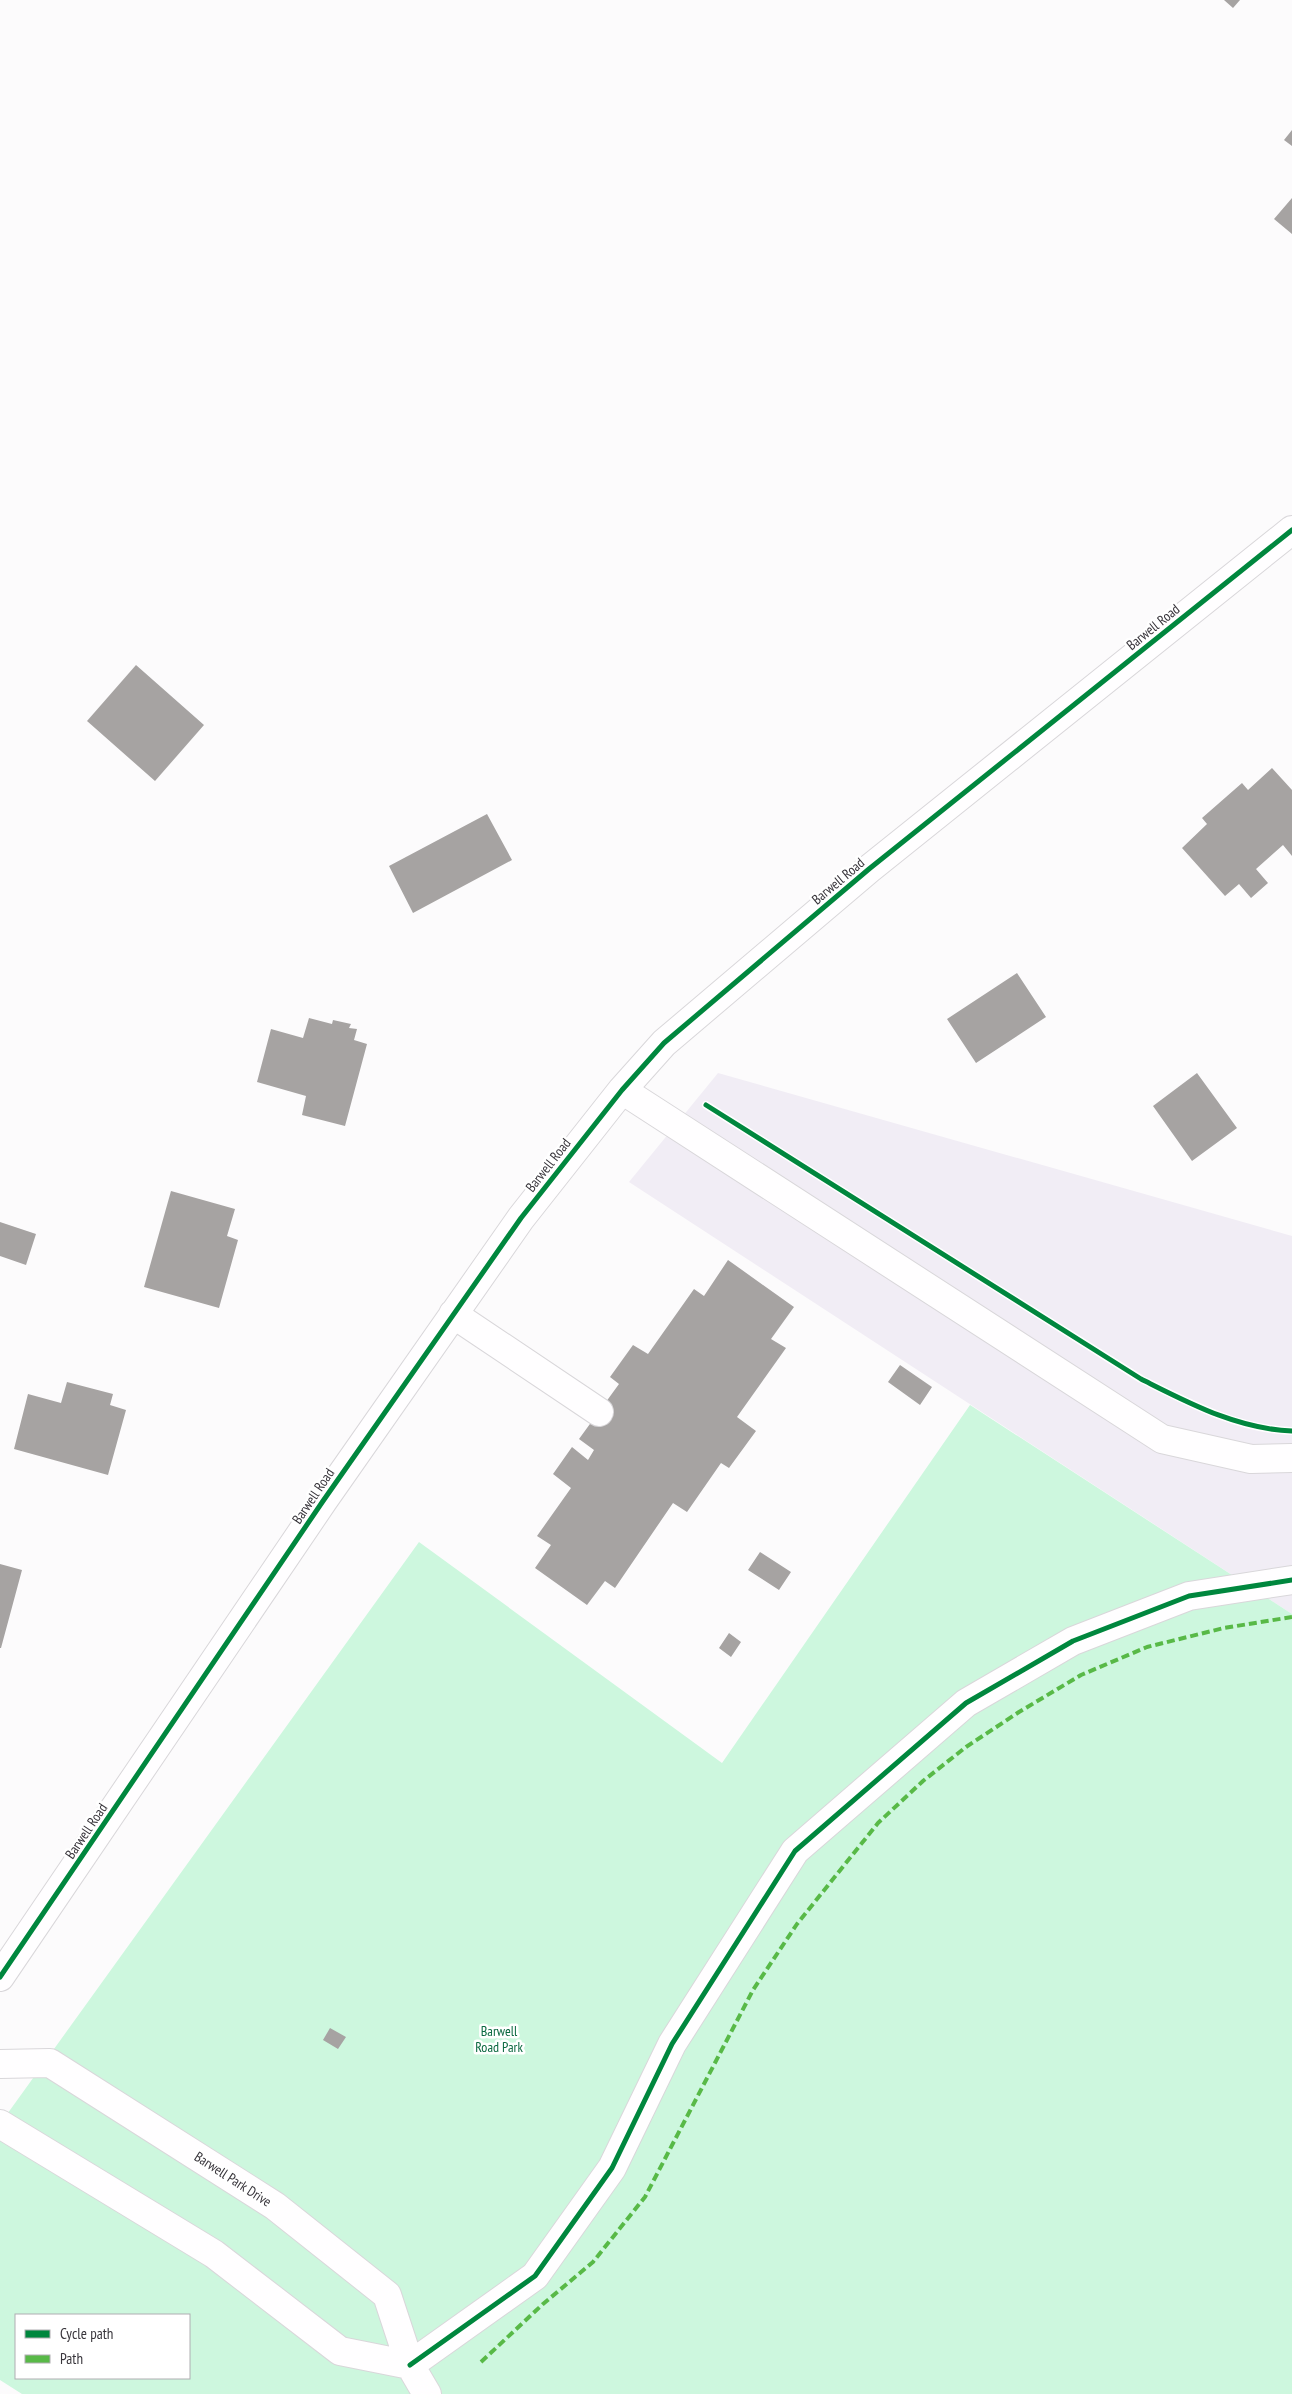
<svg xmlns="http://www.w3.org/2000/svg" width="1292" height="2394" viewBox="0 0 1292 2394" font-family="'PT Sans Narrow',sans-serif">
<rect width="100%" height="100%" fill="#fcfbfc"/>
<path fill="#f1edf5" d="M718,1073L1292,1236V1614L629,1182Z"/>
<path fill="#cdf7de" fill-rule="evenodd" d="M970,1405L1292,1614V2394H22L0,2380V2124L419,1542L722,1763ZM16,2315H189V2378H16Z"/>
<path fill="#a6a3a2" d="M1224,0H1240L1233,8Z
M1292,130V146L1284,140Z
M1292,198V234L1274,219Z
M136,665L204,725L155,781L87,721Z
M1272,768L1292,790V856L1283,845L1256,869L1268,883L1251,898L1239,884L1225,896L1182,848L1207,824L1202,818L1242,783L1248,790Z
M487,814L512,860L413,913L389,866Z
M1017,973L1046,1017L976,1063L947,1019Z
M309,1018L332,1024L333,1020L351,1024L349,1028L357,1029L354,1040L367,1044L345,1126L302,1115L306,1096L257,1082L271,1029L303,1038Z
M1197,1073L1237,1128L1192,1161L1153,1106Z
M171,1191L235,1209L227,1236L238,1240L219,1308L144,1287Z
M0,1222L36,1234L26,1265L0,1256Z
M728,1260L794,1307L771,1339L786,1348L737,1417L756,1431L729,1468L721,1463L687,1512L673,1503L615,1588L605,1581L587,1605L535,1568L551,1545L537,1536L571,1488L553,1474L572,1447L588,1460L594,1450L579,1439L619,1384L610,1377L633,1345L648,1354L694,1289L704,1296Z
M900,1365L932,1387L920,1405L888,1382Z
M67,1382L113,1394L110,1405L126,1410L108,1475L14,1449L28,1394L61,1403Z
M760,1552L791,1572L779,1590L748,1570Z
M0,1564L22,1570L1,1648H0Z
M729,1633L741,1642L731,1657L719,1648Z
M330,2028L346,2037L338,2049L323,2040Z"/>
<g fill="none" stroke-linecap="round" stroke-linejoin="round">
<g stroke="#d9d7da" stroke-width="30">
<path id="minor" d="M622,1090L1162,1439L1251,1459L1292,1458
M453,1314L599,1412
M0,1977L323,1501L521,1218L622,1090L664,1043L869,869L1292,530
M0,2064L50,2063L275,2206L387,2295L410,2365L427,2394
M0,2124L214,2254L340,2351L410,2365
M410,2365L535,2276L612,2168L672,2044L795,1851L966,1703L1073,1641L1189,1596L1292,1580"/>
</g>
<use href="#minor" stroke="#fffeff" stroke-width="28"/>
<path stroke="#58b947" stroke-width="4" stroke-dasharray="8 4" stroke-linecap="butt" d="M481,2362L543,2304L593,2262L645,2197L753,1990L797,1924L878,1823L923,1781L966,1747L1019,1712L1081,1675L1147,1647L1224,1628L1292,1617"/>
<g stroke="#fff" stroke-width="8">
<path id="cycleway" d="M706,1105L1141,1379C1189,1403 1237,1429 1292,1431
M0,1977L323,1501L521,1218L622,1090L664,1043L869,869L1292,530
M410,2365L535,2276L612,2168L672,2044L795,1851L966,1703L1073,1641L1189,1596L1292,1580"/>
</g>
<use href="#cycleway" stroke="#00873e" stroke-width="5"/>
</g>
<g text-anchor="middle" stroke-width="5" stroke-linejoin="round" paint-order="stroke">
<g font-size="14" fill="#38353b" stroke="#fff">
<text transform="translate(1153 627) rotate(-39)" y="5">Barwell Road</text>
<text transform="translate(838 881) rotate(-40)" y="5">Barwell Road</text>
<text transform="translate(548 1165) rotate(-52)" y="5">Barwell Road</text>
<text transform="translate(313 1496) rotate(-56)" y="5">Barwell Road</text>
<text transform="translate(86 1831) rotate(-56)" y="5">Barwell Road</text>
<text transform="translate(233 2179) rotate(33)" y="5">Barwell Park Drive</text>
</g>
<g font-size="14" fill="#0b6940" stroke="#fff">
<text x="499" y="2036">Barwell<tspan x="499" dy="16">Road Park</tspan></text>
</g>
</g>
<rect x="15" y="2314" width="175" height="65" fill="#ffffff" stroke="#afaeb1"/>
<rect x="25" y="2330" width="25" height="8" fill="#00873e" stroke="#afaeb1"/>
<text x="60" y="2339" font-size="15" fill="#38353b">Cycle path</text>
<rect x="25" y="2355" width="25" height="8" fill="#58b947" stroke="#afaeb1"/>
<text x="60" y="2364" font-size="15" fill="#38353b">Path</text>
</svg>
